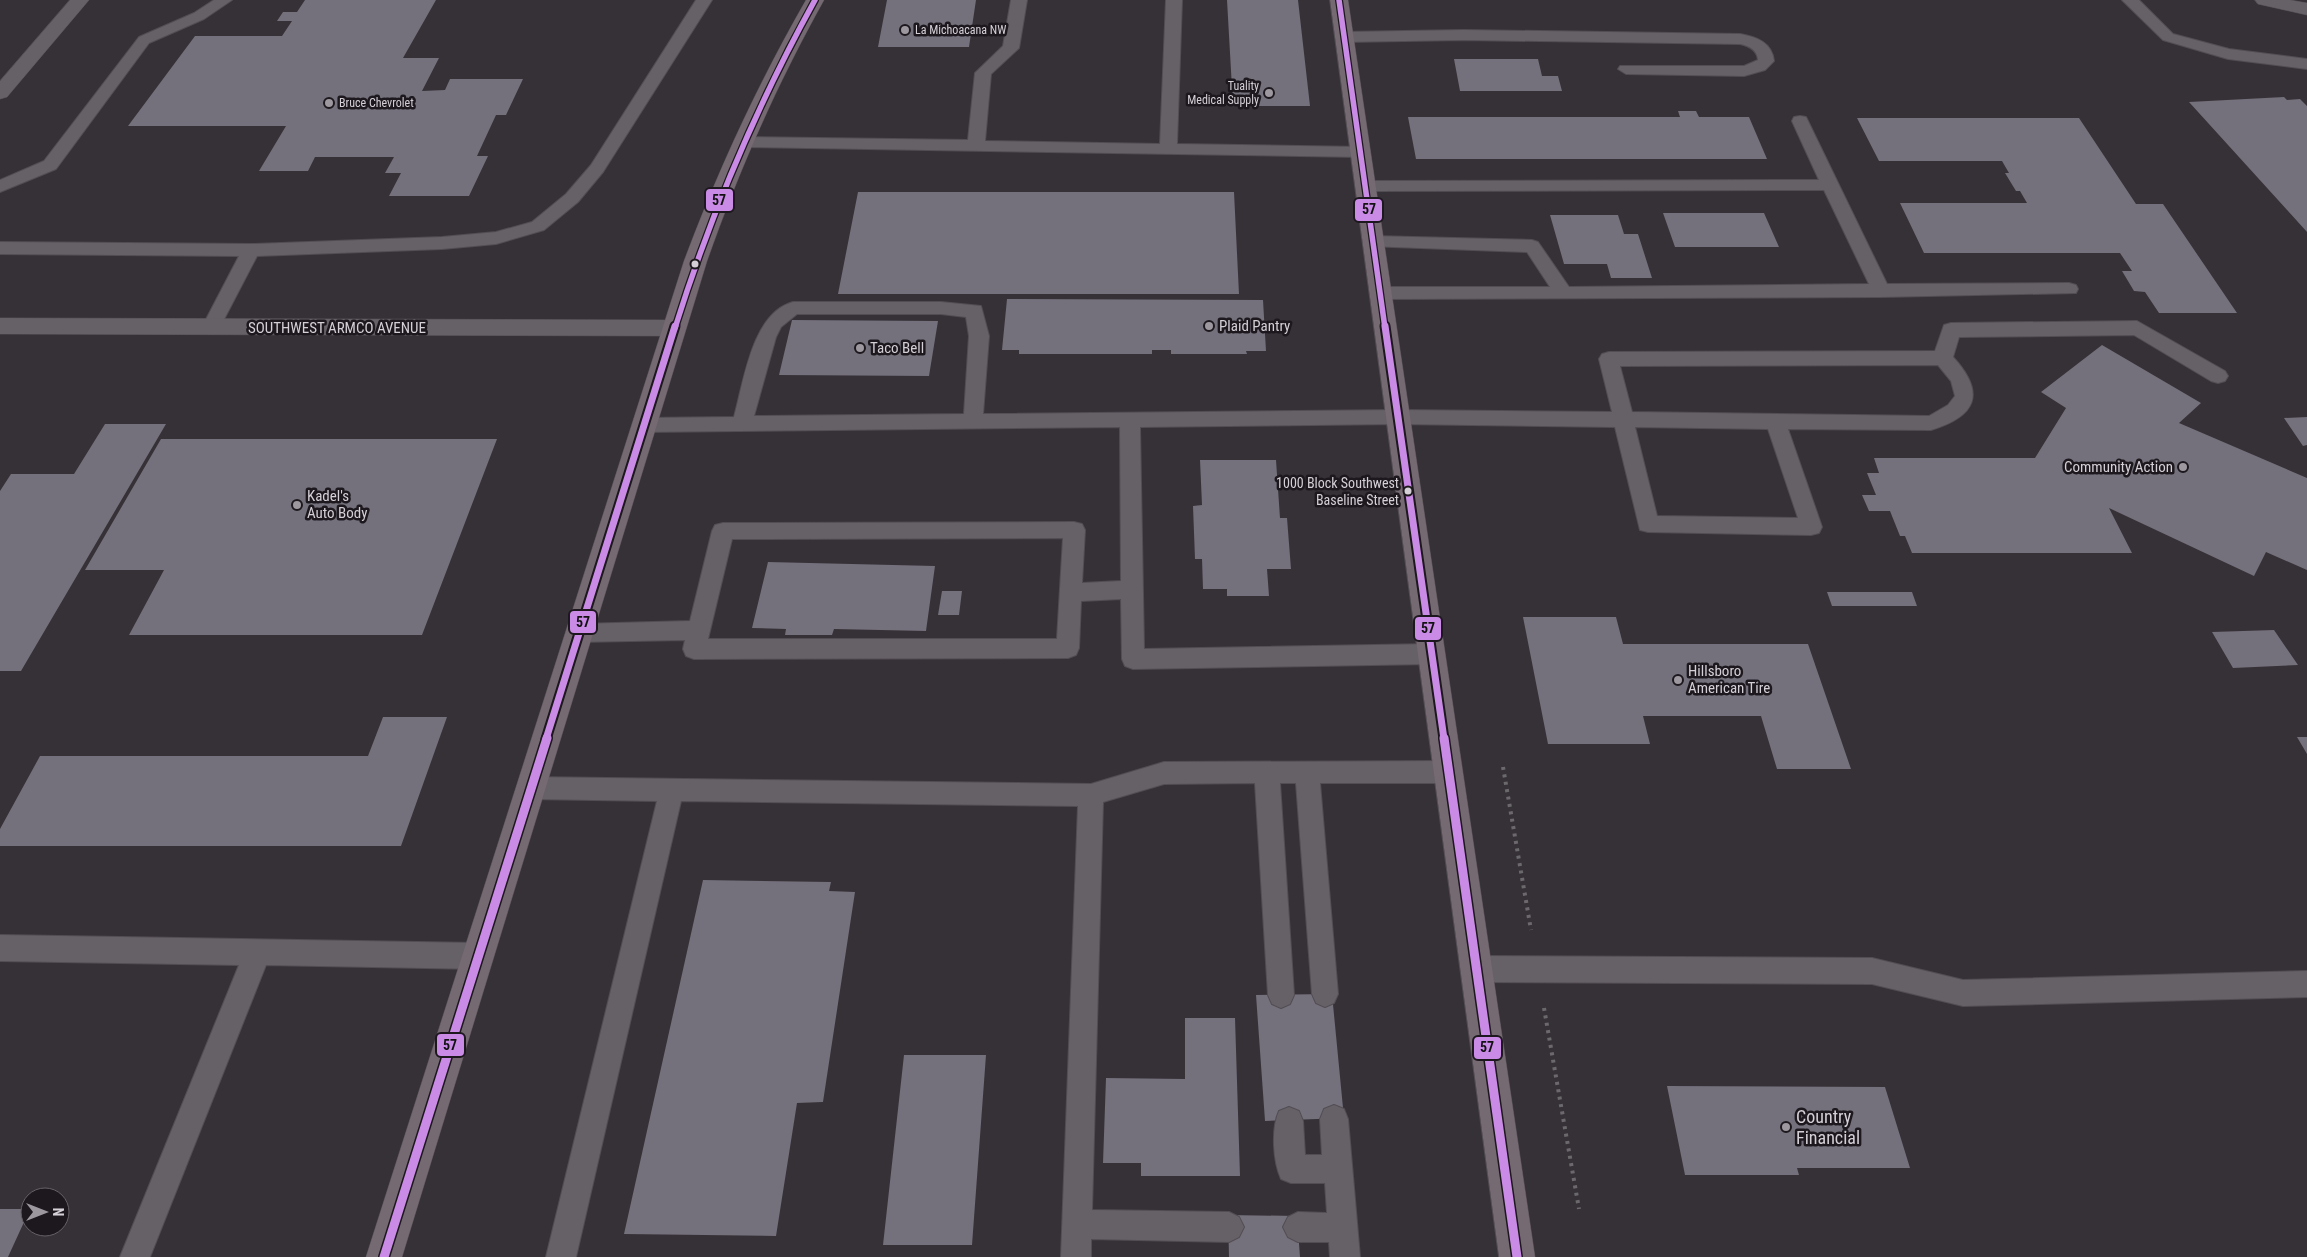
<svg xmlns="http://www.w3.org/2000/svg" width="2307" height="1257" viewBox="0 0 2307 1257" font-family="'Roboto Condensed',sans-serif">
<rect width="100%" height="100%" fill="#363137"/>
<path fill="#74707c" d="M305,0H436L403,58H439L422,91L445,90L450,79H523L506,115H496L477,156H488L469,196H389L401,173H385L394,157H315L308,171H259L286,126H128L195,36H282L292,21H277L283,12H297Z
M887,0H976L969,47H878Z
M1227,0H1298L1310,106H1233Z
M1454,59H1538L1542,76H1558L1562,91H1460Z
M2284,97L2287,100L2300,99L2307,106V232L2189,102Z
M1678,111H1696L1699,117H1749L1767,159H1416L1408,117H1680Z
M1857,118H2079L2136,204H2163L2237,313H2159L2145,292L2134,291L2122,271H2132L2120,253H1924L1900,203H2027L2020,191H2016L2005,173H2009L2002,161H1879Z
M858,192H1234L1239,294H838Z
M1663,213H1764L1779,247H1675Z
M1550,215H1618L1624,234H1638L1652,278H1611L1607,264H1564Z
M1007,299L1263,300L1266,351H1246L1247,354H1171V350H1152V354H1019V350H1002Z
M792,320L938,321L929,376L779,375Z
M2102,345L2201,403L2179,423L2307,478V570L2266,552L2254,576L2109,508L2132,553H1912L1905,536H1900L1890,511H1869L1862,495H1876L1867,473H1879L1874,458H2035L2066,408L2041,392Z
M2307,417V445L2303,446L2284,418Z
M105,424H166L21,671H0V491L11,474H74Z
M161,439H497L422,635H129L164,570H85Z
M1200,460H1276L1280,518H1287L1291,569H1267L1269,596H1227V589H1203L1202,559H1195L1193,506L1202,505Z
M768,562L935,566L926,631L834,629L832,635H785L786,629L752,628Z
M942,591H962L959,615H938Z
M1827,592H1912L1917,606H1832Z
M1523,617H1616L1623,644H1808L1851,769H1777L1761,716H1643L1650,744H1548Z
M2274,630L2298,665L2233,668L2212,632Z
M383,717H447L401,846H0V829L40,756H368Z
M2297,737H2307V754Z
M703,880L831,882L829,891L855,892L823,1102L797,1103L776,1236L624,1234Z
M1332,994L1344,1118L1265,1121L1256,995Z
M1185,1018H1235L1240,1176H1141V1163H1103L1106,1078L1185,1079Z
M904,1055H986L972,1245H883Z
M1667,1086L1885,1087L1910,1168H1797L1799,1175H1685Z
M0,1209H30L8,1257H0Z
M1228,1215L1297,1216L1300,1257H1229Z"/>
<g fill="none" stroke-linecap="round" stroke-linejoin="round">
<g stroke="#524d53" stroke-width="2">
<path id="service" d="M214,0H232L204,19L149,43L56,169L0,192V180L44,161L139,37L194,13Z
M696,0H712L603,172L578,202L544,230L496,244L442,249L257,256L220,327L218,332L211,334L204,332L202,327L239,256L0,254V242L251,244L442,237L496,232L532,222L566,194L591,165Z
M1011,0H1027L1019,48L991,74L985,141L1160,144L1166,0H1182L1177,144L1361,147L1367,148L1369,152L1367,156L1361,157L742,147L736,146L734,142L736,138L742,137L968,140L975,73L1003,46Z
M2122,0H2139L2173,34L2229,49L2307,59V69L2228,59L2163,40Z
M1464,30L1740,34C1756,37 1772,42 1774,61L1765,70L1744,76L1626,74L1618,69L1620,66H1744L1758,60C1757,50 1750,46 1740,44L1464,40L1344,42L1336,37L1344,32Z
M1800,116L1806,117L1808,121L1887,284L2069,283L2076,285L2078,289L2076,293L1881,297L1380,299L1373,297L1371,293L1373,289L1380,287H1550L1527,252L1367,246L1364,242L1367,238L1373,236L1532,240L1538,242L1569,287L1869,284L1824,190L1365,191L1359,190L1356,186L1359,182L1365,181L1819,180L1792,121L1794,117Z
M793,302H941L981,306L989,336L983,414L1398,410L1612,412L1599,359L1602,354L1609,352L1935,351L1944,325L1951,323L2137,321L2225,371L2228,376L2225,381L2218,383L2211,381L2134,335L1959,337L1953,357C1986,393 1977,416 1931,430L1788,429L1822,527L1819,533L1811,535L1648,532L1640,530L1615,427L1398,424L1140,427L1144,649L1432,644L1440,647L1443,654L1440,661L1432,664L1133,669L1125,666L1122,659L1121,599L1081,601L1079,648L1076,655L1068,658L694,659L686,656L683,649L685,640L578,642L570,640L567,633L570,626L578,624L690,621L712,531L715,525L723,523L1074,522L1082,524L1085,530L1082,583L1121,581L1120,427L643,432L636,430L633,425L636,420L643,418L734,417C744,381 752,313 793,302ZM797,314H941L966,317L969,336L964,414L754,416L776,337L781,327ZM1938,365L1951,381L1955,396L1948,405L1929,416L1632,412L1620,366ZM1635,427L1768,429L1798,518L1657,516ZM1063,538L1057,639H708L732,539Z
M1448,761L1457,764L1460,772L1457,780L1448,783H1320L1338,994L1334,1003L1325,1007L1316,1003L1312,994L1296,783H1280L1294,995L1290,1004L1281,1008L1272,1004L1268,995L1255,783L1164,784L1103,802L1092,1210L1229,1212L1239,1217L1244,1227L1239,1237L1229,1242L1091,1239V1257H1061L1078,806L681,801L576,1257H546L657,801L530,799L521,796L518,788L521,780L530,777L1091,784L1164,762Z
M0,935L478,943L487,947L491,956L487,965L478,969L266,965L150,1257H120L239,965L0,961Z
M1476,956L1872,958L1963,980L2307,971V997L1963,1006L1872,984L1476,982L1467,978L1463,969L1467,960Z
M1334,1105L1344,1109L1348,1119L1360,1257H1330L1329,1242H1298L1288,1237L1283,1227L1288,1217L1298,1212L1327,1213L1325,1183H1291L1281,1179C1273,1161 1271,1129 1279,1111L1289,1107L1299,1111L1303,1121L1305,1155H1322L1320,1119L1324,1109Z"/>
</g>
<g stroke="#524d53" stroke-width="1">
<path id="tertiary" d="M70,0H89L7,97L0,99V81Z
M2255,0H2290L2307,3V15L2258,4Z
M0,318L673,320L681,322L685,328L681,334L673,336L0,334Z"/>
</g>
<g stroke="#524d53" stroke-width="1">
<path id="trunk" d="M806,0H824C776,86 740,168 707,261L402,1257H366L684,261C719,168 757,86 806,0Z
M1330,0H1348L1535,1257H1499Z"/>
</g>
<path stroke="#6c696d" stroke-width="4" stroke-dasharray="3 4.5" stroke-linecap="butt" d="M1503,767L1531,930
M1544,1008L1579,1209"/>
<use href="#service" fill="#666167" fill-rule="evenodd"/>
<use href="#tertiary" fill="#666167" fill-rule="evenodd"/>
<use href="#trunk" fill="#756972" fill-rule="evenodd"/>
<g stroke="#1c181d" stroke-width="8">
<path id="bus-1-far2" d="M1339,0L1385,328
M675,328C711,213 757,105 815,0"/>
</g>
<g stroke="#1c181d" stroke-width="11">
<path id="bus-1-far1" d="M1385,326L1444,739
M546,739L675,326"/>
</g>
<g stroke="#1c181d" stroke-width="12">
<path id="bus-1" d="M1444,738L1517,1257
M384,1257L547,738"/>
</g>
<use href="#bus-1-far2" stroke="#ca8be6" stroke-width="5.5"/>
<use href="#bus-1-far1" stroke="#ca8be6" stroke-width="7"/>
<use href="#bus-1" stroke="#ca8be6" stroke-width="9"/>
</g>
<g fill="#9d989f" stroke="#1c181d" stroke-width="2">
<circle cx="905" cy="30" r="5"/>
<circle cx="1269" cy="93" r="5"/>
<circle cx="329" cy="103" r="5"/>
<circle cx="1209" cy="326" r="5"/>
<circle cx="860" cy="348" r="5"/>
<circle cx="2183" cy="467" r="5"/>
<circle cx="297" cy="505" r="5"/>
<circle cx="1678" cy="680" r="5"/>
<circle cx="1786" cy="1127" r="5"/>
</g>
<g fill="#d5cfd7" stroke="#1c181d" stroke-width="2">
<circle cx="695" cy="264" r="4.5"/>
<circle cx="1408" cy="491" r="4.5"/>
</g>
<g text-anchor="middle" stroke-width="5" stroke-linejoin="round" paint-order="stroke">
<g font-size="12" fill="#d5cfd7" stroke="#1c181d" text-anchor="start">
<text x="915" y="34">La Michoacana NW</text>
<text x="1259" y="90" text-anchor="end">Tuality<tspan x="1259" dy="14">Medical Supply</tspan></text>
<text x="339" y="107">Bruce Chevrolet</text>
</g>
<g font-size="14" fill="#d5cfd7" stroke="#1c181d" text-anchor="end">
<text x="1399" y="488">1000 Block Southwest<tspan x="1399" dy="17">Baseline Street</tspan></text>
</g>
<g font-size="15" fill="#d5cfd7" stroke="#1c181d" text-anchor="start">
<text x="1219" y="331">Plaid Pantry</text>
<text x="870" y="353">Taco Bell</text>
<text x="2173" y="472" text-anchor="end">Community Action</text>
<text x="307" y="501">Kadel's<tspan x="307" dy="17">Auto Body</tspan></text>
<text x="1688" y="676">Hillsboro<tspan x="1688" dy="17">American Tire</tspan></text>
</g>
<g font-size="15" fill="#d5cfd7" stroke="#1c181d">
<text x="337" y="333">SOUTHWEST ARMCO AVENUE</text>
</g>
<g font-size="18" fill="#d5cfd7" stroke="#1c181d" text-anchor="start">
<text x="1796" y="1123">Country<tspan x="1796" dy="21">Financial</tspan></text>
</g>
</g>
<g stroke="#1c181d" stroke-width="2">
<rect x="705" y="188" width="29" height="24" rx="5" fill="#ca8be6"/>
<rect x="1354" y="198" width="29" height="24" rx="5" fill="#ca8be6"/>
<rect x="569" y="610" width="28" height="24" rx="5" fill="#ca8be6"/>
<rect x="1414" y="616" width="28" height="25" rx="5" fill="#ca8be6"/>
<rect x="436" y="1033" width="29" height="24" rx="5" fill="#ca8be6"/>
<rect x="1473" y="1036" width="29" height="24" rx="5" fill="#ca8be6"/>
</g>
<g font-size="14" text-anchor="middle" font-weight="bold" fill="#111">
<text x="719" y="205">57</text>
<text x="1369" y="214">57</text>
<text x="583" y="627">57</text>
<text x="1428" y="633">57</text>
<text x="450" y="1050">57</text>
<text x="1487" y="1052">57</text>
</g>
<g transform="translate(45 1212) rotate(90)"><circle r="24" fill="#1c181d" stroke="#666167"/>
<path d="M0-4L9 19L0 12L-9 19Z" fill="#9d989f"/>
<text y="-8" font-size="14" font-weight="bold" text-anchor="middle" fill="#d5cfd7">N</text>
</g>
</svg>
